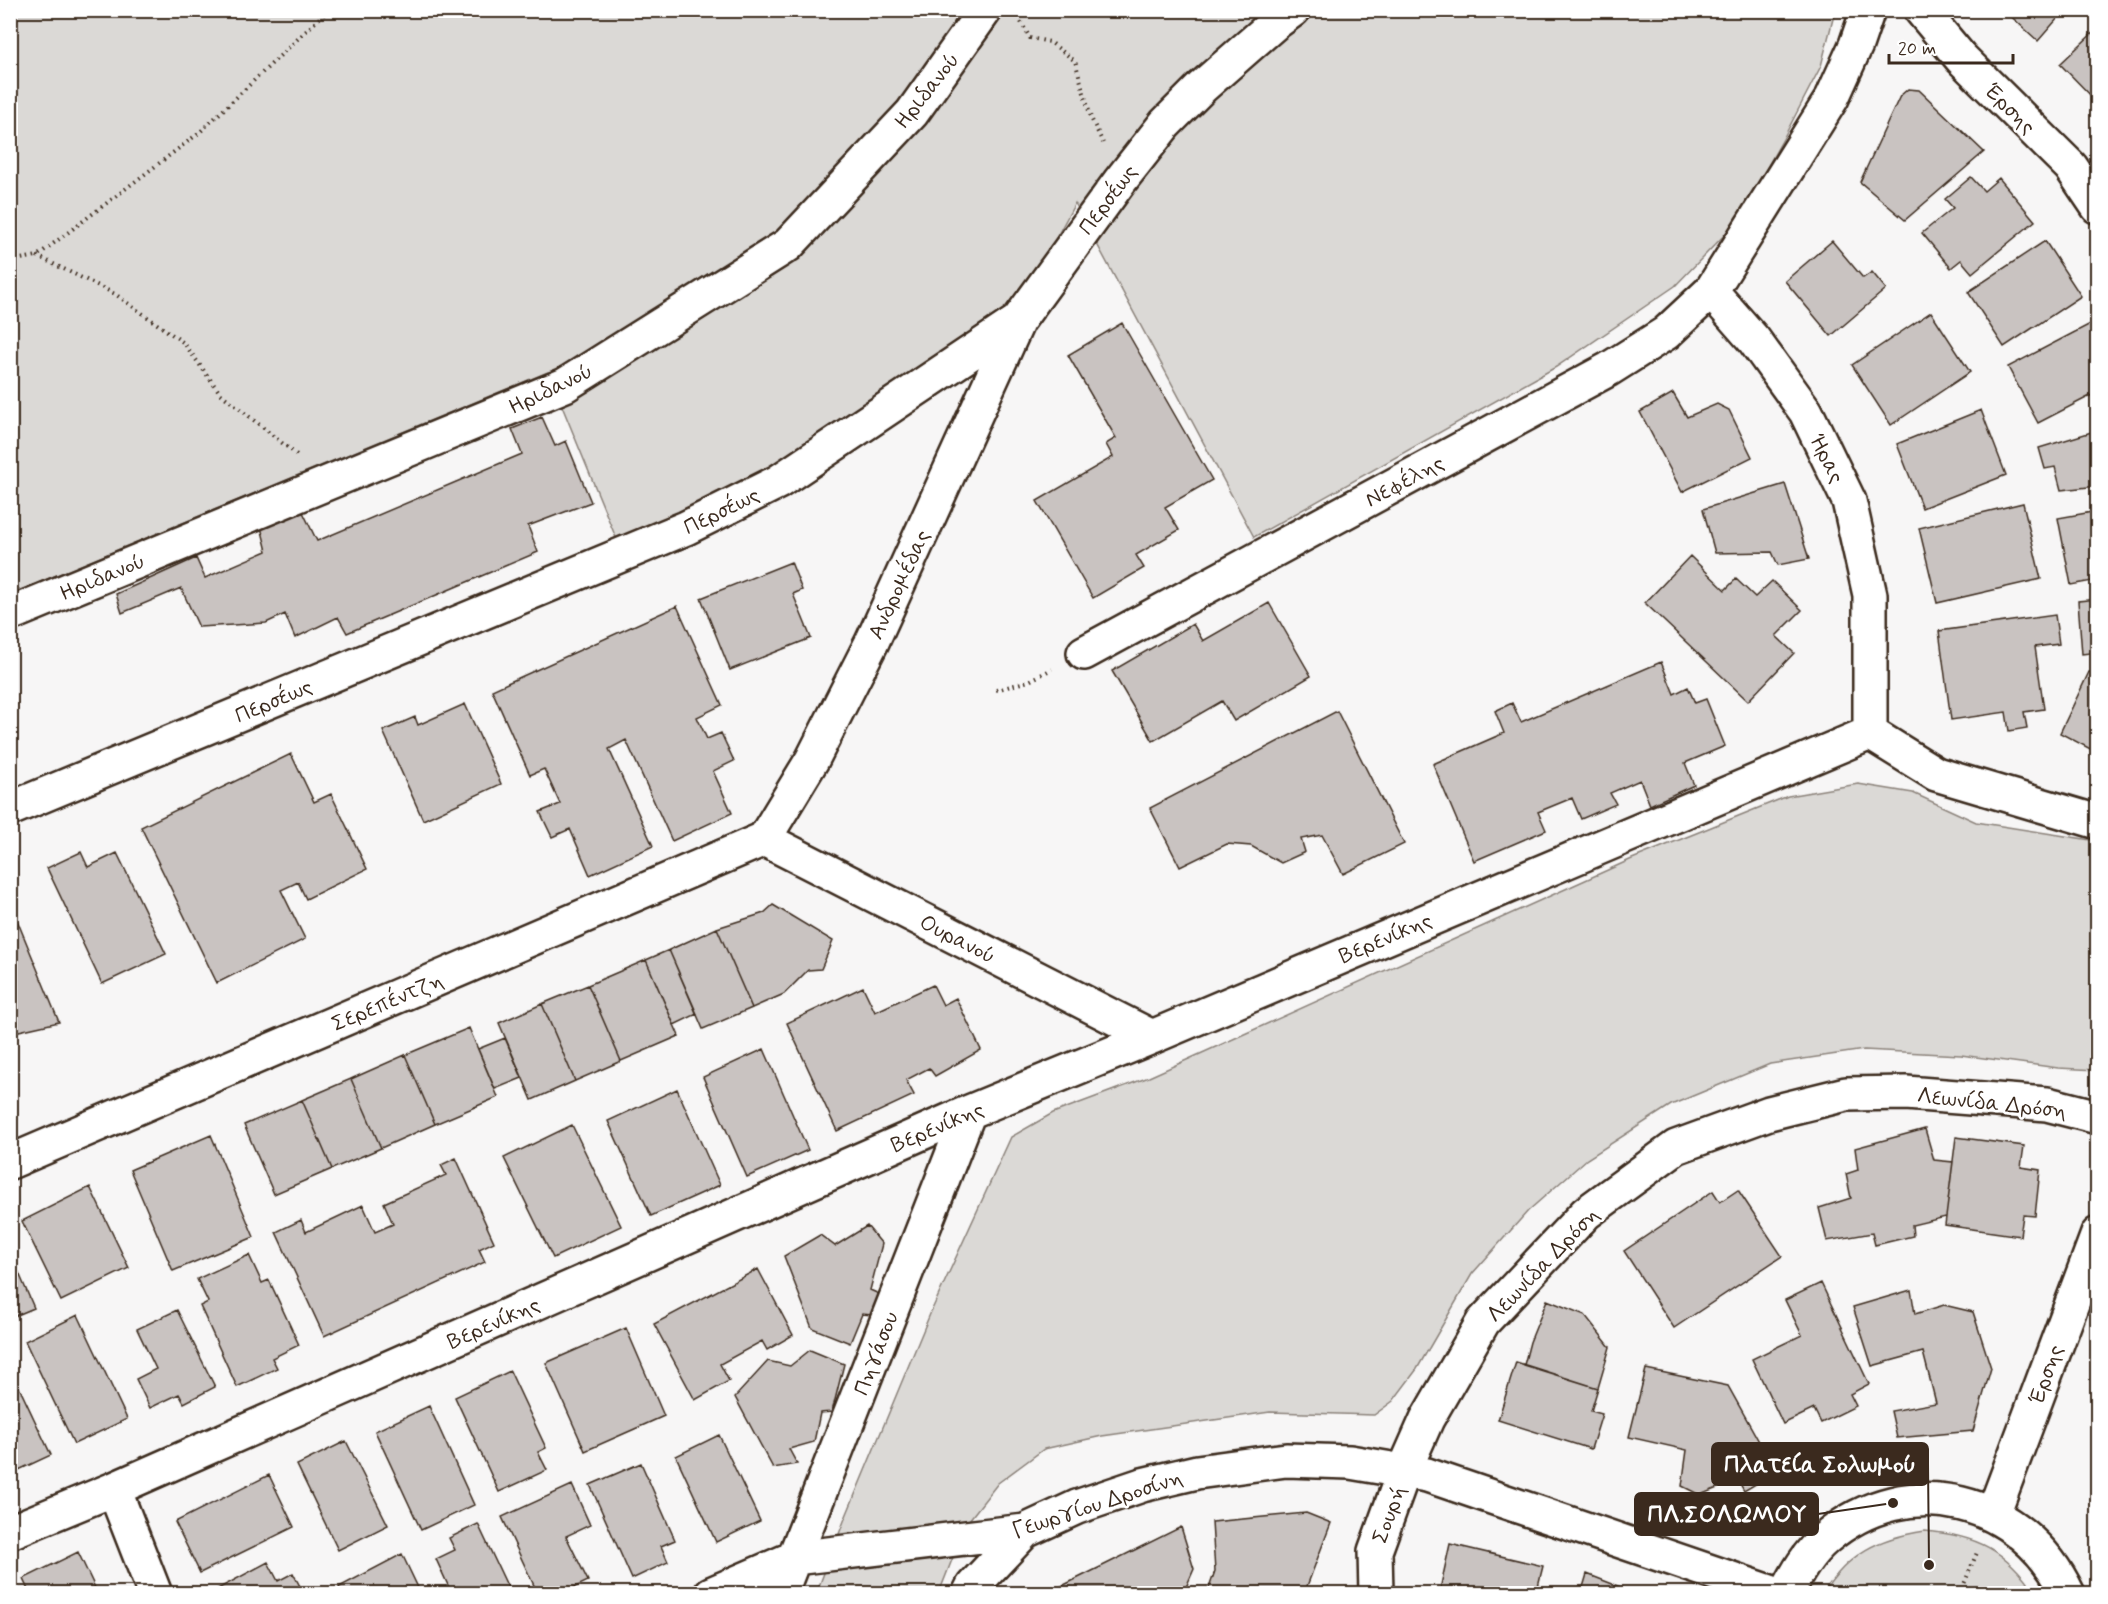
<svg xmlns="http://www.w3.org/2000/svg" width="2108" height="1604" viewBox="0 0 2108 1604" font-family="Mynerve,sans-serif">
<rect width="100%" height="100%" fill="#f7f6f6"/>
<filter id="ink" filterUnits="userSpaceOnUse"><feTurbulence type="fractalNoise" baseFrequency=".0167" numOctaves="2"/><feDisplacementMap in="SourceGraphic" scale="12" xChannelSelector="R" yChannelSelector="G"/><feConvolveMatrix kernelMatrix="1 2 1 2 8 2 1 2 1" color-interpolation-filters="sRGB"/></filter>
<g filter="url(#ink)">
<path fill="#dbd9d6" stroke="#8b827a" stroke-width="1.5" d="M11,11H1835L1821,66L1783,139L1735,224L1675,286L1556,367L1254,537L1075,203L1027,292L974,349L861,426L621,550L548,372L11,594Z
M1858,784L1913,793L1976,822L2097,841V1070L2058,1068L1961,1055L1864,1050L1770,1064L1671,1105L1587,1159L1528,1211L1472,1274L1417,1369L1393,1401L1374,1415L1270,1412L1102,1436L1044,1449L998,1483L966,1524L939,1593L816,1594L844,1521L930,1314L1011,1137L1053,1113L1149,1077L1632,859L1788,796Z
M1925,1531C1975,1535 2007,1550 2035,1593H1823C1849,1553 1878,1538 1925,1531Z"/>
<path fill="#c9c3c1" stroke="#3b2a1e" stroke-width="1.5" d="M2004,10H2065L2038,41Z
M2098,28V103L2060,64Z
M1908,89L1919,90L1984,152L1905,220L1860,182L1900,96Z
M1971,177L1984,191L1999,178L2035,221L1972,273L1961,260L1951,268L1922,233L1953,208L1945,199Z
M1832,241L1863,278L1872,272L1886,289L1831,336L1785,281Z
M2045,241L2081,296L2004,347L1968,292Z
M1931,312L1970,372L1891,425L1852,365Z
M2098,320V392L2038,423L2008,367Z
M1122,323L1212,480L1165,507L1179,530L1136,555L1144,568L1093,598L1037,501L1113,457L1106,444L1116,438L1068,355Z
M1673,393L1687,417L1717,404L1729,410L1752,457L1682,492L1640,412Z
M1981,410L2006,475L1922,508L1897,444Z
M542,417L555,446L566,441L591,502L528,526L538,552L347,633L338,617L295,638L285,614L266,623L199,627L181,588L122,613L116,594L196,558L205,578L267,551L261,527L301,508L317,541L522,454L512,429Z
M2098,430V486L2061,490L2055,467L2045,469L2039,448Z
M1785,484L1809,559L1778,565L1772,552L1715,553L1703,509Z
M2023,503L2041,579L1937,603L1919,528Z
M2098,511V580L2071,585L2058,518Z
M1690,556L1725,590L1736,579L1755,597L1772,581L1802,610L1776,636L1794,653L1748,701L1645,603Z
M791,562L802,590L793,594L811,638L730,670L701,598Z
M2098,599V652L2082,654L2078,601Z
M1269,603L1311,676L1234,721L1222,701L1153,741L1112,671L1193,624L1203,641Z
M677,606L722,705L697,717L707,739L721,733L734,761L713,771L732,813L672,841L626,740L609,749L653,846L590,875L570,829L552,837L540,812L560,804L544,769L530,775L492,690Z
M2055,615L2059,644L2035,647L2044,709L2024,712L2027,728L2009,731L2006,712L1951,720L1939,631Z
M1661,662L1674,694L1688,687L1695,703L1706,699L1725,746L1685,763L1694,785L1650,805L1640,780L1610,793L1616,804L1581,819L1572,798L1538,812L1546,830L1474,861L1433,764L1504,733L1495,711L1512,703L1521,722Z
M2089,672L2098,673V753L2060,733Z
M465,704L501,784L423,820L383,731L415,717L418,725Z
M1337,711L1404,844L1343,874L1322,835L1301,839L1305,852L1281,863L1251,846L1227,844L1180,867L1150,808Z
M291,754L314,802L331,794L367,869L306,899L298,882L281,890L305,939L217,983L141,827Z
M81,852L88,867L117,853L166,954L102,984L47,868Z
M10,903L59,1022L10,1033Z
M773,905L833,941L821,969L808,970L784,994L752,1008L717,928L764,913Z
M717,928L752,1008L703,1029L669,950Z
M669,950L697,1014L674,1025L646,960Z
M646,960L679,1036L621,1061L588,985Z
M588,985L621,1061L575,1081L542,1004Z
M933,985L943,1005L956,998L981,1050L935,1076L929,1068L906,1080L914,1095L837,1131L787,1023L863,987L875,1012Z
M542,1004L575,1081L532,1100L499,1023Z
M469,1028L498,1097L435,1124L405,1055Z
M505,1038L522,1078L495,1089L478,1049Z
M764,1049L808,1150L747,1177L703,1077Z
M405,1055L435,1124L381,1148L351,1079Z
M351,1079L381,1148L332,1169L302,1100Z
M677,1089L720,1185L651,1216L608,1121Z
M302,1100L332,1169L274,1194L244,1125Z
M572,1125L621,1226L553,1258L504,1158Z
M1925,1129L1934,1160L1953,1162L1946,1217L1912,1225L1913,1236L1875,1245L1872,1233L1827,1241L1819,1208L1851,1198L1846,1174L1858,1170L1855,1148Z
M211,1135L254,1237L173,1271L130,1170Z
M1956,1137L2024,1146L2021,1167L2040,1170L2035,1216L2023,1215L2020,1236L1945,1225Z
M456,1158L494,1242L479,1249L485,1262L324,1336L276,1232L301,1220L306,1232L363,1205L375,1232L393,1224L384,1203L446,1175L441,1165Z
M90,1187L129,1268L61,1301L22,1221Z
M1738,1190L1782,1256L1674,1328L1624,1251L1713,1191L1720,1202Z
M867,1226L882,1244L870,1290L879,1294L872,1315L862,1314L850,1343L812,1328L784,1256L820,1235L835,1246Z
M10,1252L34,1308L10,1318Z
M249,1255L262,1283L269,1280L299,1345L272,1358L277,1368L237,1387L200,1306L208,1302L197,1279Z
M758,1269L793,1335L767,1350L762,1341L720,1364L729,1381L695,1400L654,1324Z
M1821,1283L1869,1384L1850,1394L1856,1406L1821,1423L1814,1409L1783,1424L1752,1359L1802,1335L1785,1300Z
M1911,1290L1915,1314L1944,1305L1973,1312L1991,1368L1973,1431L1897,1438L1891,1411L1936,1403L1923,1352L1872,1366L1853,1307Z
M1547,1300L1585,1315L1610,1347L1598,1388L1524,1365L1530,1342Z
M177,1310L215,1387L184,1403L179,1394L150,1408L136,1379L156,1369L137,1329Z
M78,1315L127,1419L74,1444L25,1341Z
M626,1328L664,1416L585,1451L546,1363Z
M810,1350L844,1364L832,1412L820,1413L814,1442L789,1449L797,1464L773,1468L735,1397L768,1361L790,1366Z
M1516,1362L1598,1388L1591,1411L1602,1414L1591,1449L1498,1420Z
M10,1368L51,1455L10,1474Z
M1646,1369L1728,1386L1776,1472L1744,1491L1738,1480L1700,1495L1682,1486L1687,1450L1629,1437Z
M510,1371L546,1448L538,1452L547,1470L499,1492L455,1397Z
M429,1406L474,1505L421,1530L375,1431Z
M719,1435L760,1521L716,1542L676,1456Z
M346,1441L388,1525L338,1550L297,1465Z
M641,1463L675,1540L661,1546L668,1562L632,1579L590,1485Z
M269,1475L294,1527L200,1573L175,1522Z
M572,1485L590,1525L566,1536L588,1581L561,1594H538L502,1517Z
M1306,1513L1331,1523L1304,1594H1216L1208,1591L1215,1571L1212,1522Z
M478,1524L511,1594H452L436,1559L455,1550L449,1538Z
M1181,1527L1194,1569L1183,1594H1052L1060,1587Z
M1450,1544L1543,1566L1536,1594H1439Z
M78,1552L98,1594H30L23,1579Z
M402,1554L421,1594H342L339,1587Z
M268,1562L278,1581L293,1573L304,1594H213L212,1592Z
M1587,1574L1638,1594H1581Z"/>
<g fill="none" stroke-linecap="round" stroke-linejoin="round">
<g stroke="#3b2a1e" stroke-width="38">
<path id="minor" d="M1921,10L1961,58L2071,167L2098,207
M1711,291L1754,340L1806,412L1849,501L1870,595V733
M10,614L565,385L788,245L912,113L985,10
M1084,653L1609,369L1666,333L1711,291L1832,98L1856,45L1868,10
M1870,733L1936,774L2098,822
M10,809L686,528L778,482L1018,321L1120,181L1165,124L1202,87L1274,24L1293,10
M764,839L812,760L872,642L1018,321
M764,839L1152,1037
M10,1162L764,839
M114,1489L155,1594
M1993,1514L2098,1234
M10,1532L114,1489L969,1112L1152,1037L1870,733
M711,1594L794,1558L1025,1531L1077,1507L1142,1485L1197,1472L1286,1460L1350,1462L1427,1475L1776,1594
M780,1594L969,1112
M969,1594L973,1586L1025,1531
M1376,1594L1375,1551L1404,1471L1427,1419L1483,1322L1586,1213L1676,1147L1769,1113L1846,1094L1906,1093L2047,1104L2098,1117
M1786,1594C1797,1573 1808,1553 1826,1538C1908,1468 2023,1498 2068,1594"/>
</g>
<path stroke="#3b2a1e" stroke-width="4" stroke-dasharray="1.5 4.5" stroke-linecap="butt" d="M1021,22L1030,38L1050,42L1075,61L1091,118L1103,143
M37,256L115,294L184,343L220,393L297,455
M10,261L37,256L199,133L328,10
M996,690L1029,681L1052,669
M1960,1594L1978,1550"/>
<use href="#minor" stroke="#fff" stroke-width="33"/>
</g>
</g>
<g text-anchor="middle" stroke-width="5" stroke-linejoin="round" paint-order="stroke">
<g font-size="22" fill="#3b2a1e" stroke="#fff">
<text transform="translate(926 90) rotate(-52)" y="8">Ηριδανού</text>
<text transform="translate(2011 108) rotate(45)" y="8">Έρσης</text>
<text transform="translate(1107 199) rotate(-53)" y="8">Περσέως</text>
<text transform="translate(550 388) rotate(-26)" y="8">Ηριδανού</text>
<text transform="translate(1828 458) rotate(64)" y="8">Ήρας</text>
<text transform="translate(1404 480) rotate(-28)" y="8">Νεφέλης</text>
<text transform="translate(721 510) rotate(-26)" y="8">Περσέως</text>
<text transform="translate(102 576) rotate(-23)" y="8">Ηριδανού</text>
<text transform="translate(898 584) rotate(-65)" y="8">Ανδρομέδας</text>
<text transform="translate(273 700) rotate(-23)" y="8">Περσέως</text>
<text transform="translate(1385 937) rotate(-23)" y="8">Βερενίκης</text>
<text transform="translate(958 938) rotate(27)" y="8">Ουρανού</text>
<text transform="translate(387 1001) rotate(-23)" y="8">Σερεπέντζη</text>
<text transform="translate(1992 1102) rotate(6)" y="8">Λεωνίδα Δρόση</text>
<text transform="translate(937 1126) rotate(-23)" y="8">Βερενίκης</text>
<text transform="translate(1542 1264) rotate(-46)" y="8">Λεωνίδα Δρόση</text>
<text transform="translate(493 1322) rotate(-24)" y="8">Βερενίκης</text>
<text transform="translate(875 1353) rotate(-69)" y="8">Πηγάσου</text>
<text transform="translate(2045 1374) rotate(-70)" y="8">Έρσης</text>
<text transform="translate(1097 1503) rotate(-18)" y="8">Γεωργίου Δροσίνη</text>
<text transform="translate(1388 1514) rotate(-70)" y="8">Σουρή</text>
</g>
</g>
<path fill="none" stroke="#3b2a1e" stroke-width="2" d="M1929 1565L1928 1464M1893 1503L1818 1514"/>
<g fill="#3b2a1e" stroke="#fff" stroke-width="2">
<circle cx="1929" cy="1565" r="6"/>
<circle cx="1893" cy="1503" r="6"/>
</g>
<g fill="#3b2a1e" stroke="#3b2a1e" stroke-width="2">
<rect x="1712" y="1443" width="216" height="42" rx="6"/>
<rect x="1635" y="1493" width="183" height="42" rx="6"/>
</g>
<g font-size="24" text-anchor="middle" font-weight="bold" fill="#fff">
<text x="1820" y="1472">Πλατεία Σολωμού</text>
<text x="1727" y="1522">ΠΛ.ΣΟΛΩΜΟΥ</text>
</g>
<rect width="2108" height="1604" fill="none" stroke="#fff" stroke-width="36"/>
<rect x="18" y="18" width="2072" height="1568" fill="none" stroke="#3b2a1e" stroke-width="2" filter="url(#ink)"/>
<path d="M1889 54v9h124v-9" fill="none" stroke="#3b2a1e" stroke-width="3"/>
<text x="1898" y="54" font-size="18" fill="#3b2a1e" stroke="#ffffff" stroke-width="4.5" paint-order="stroke">20 m</text>
</svg>
